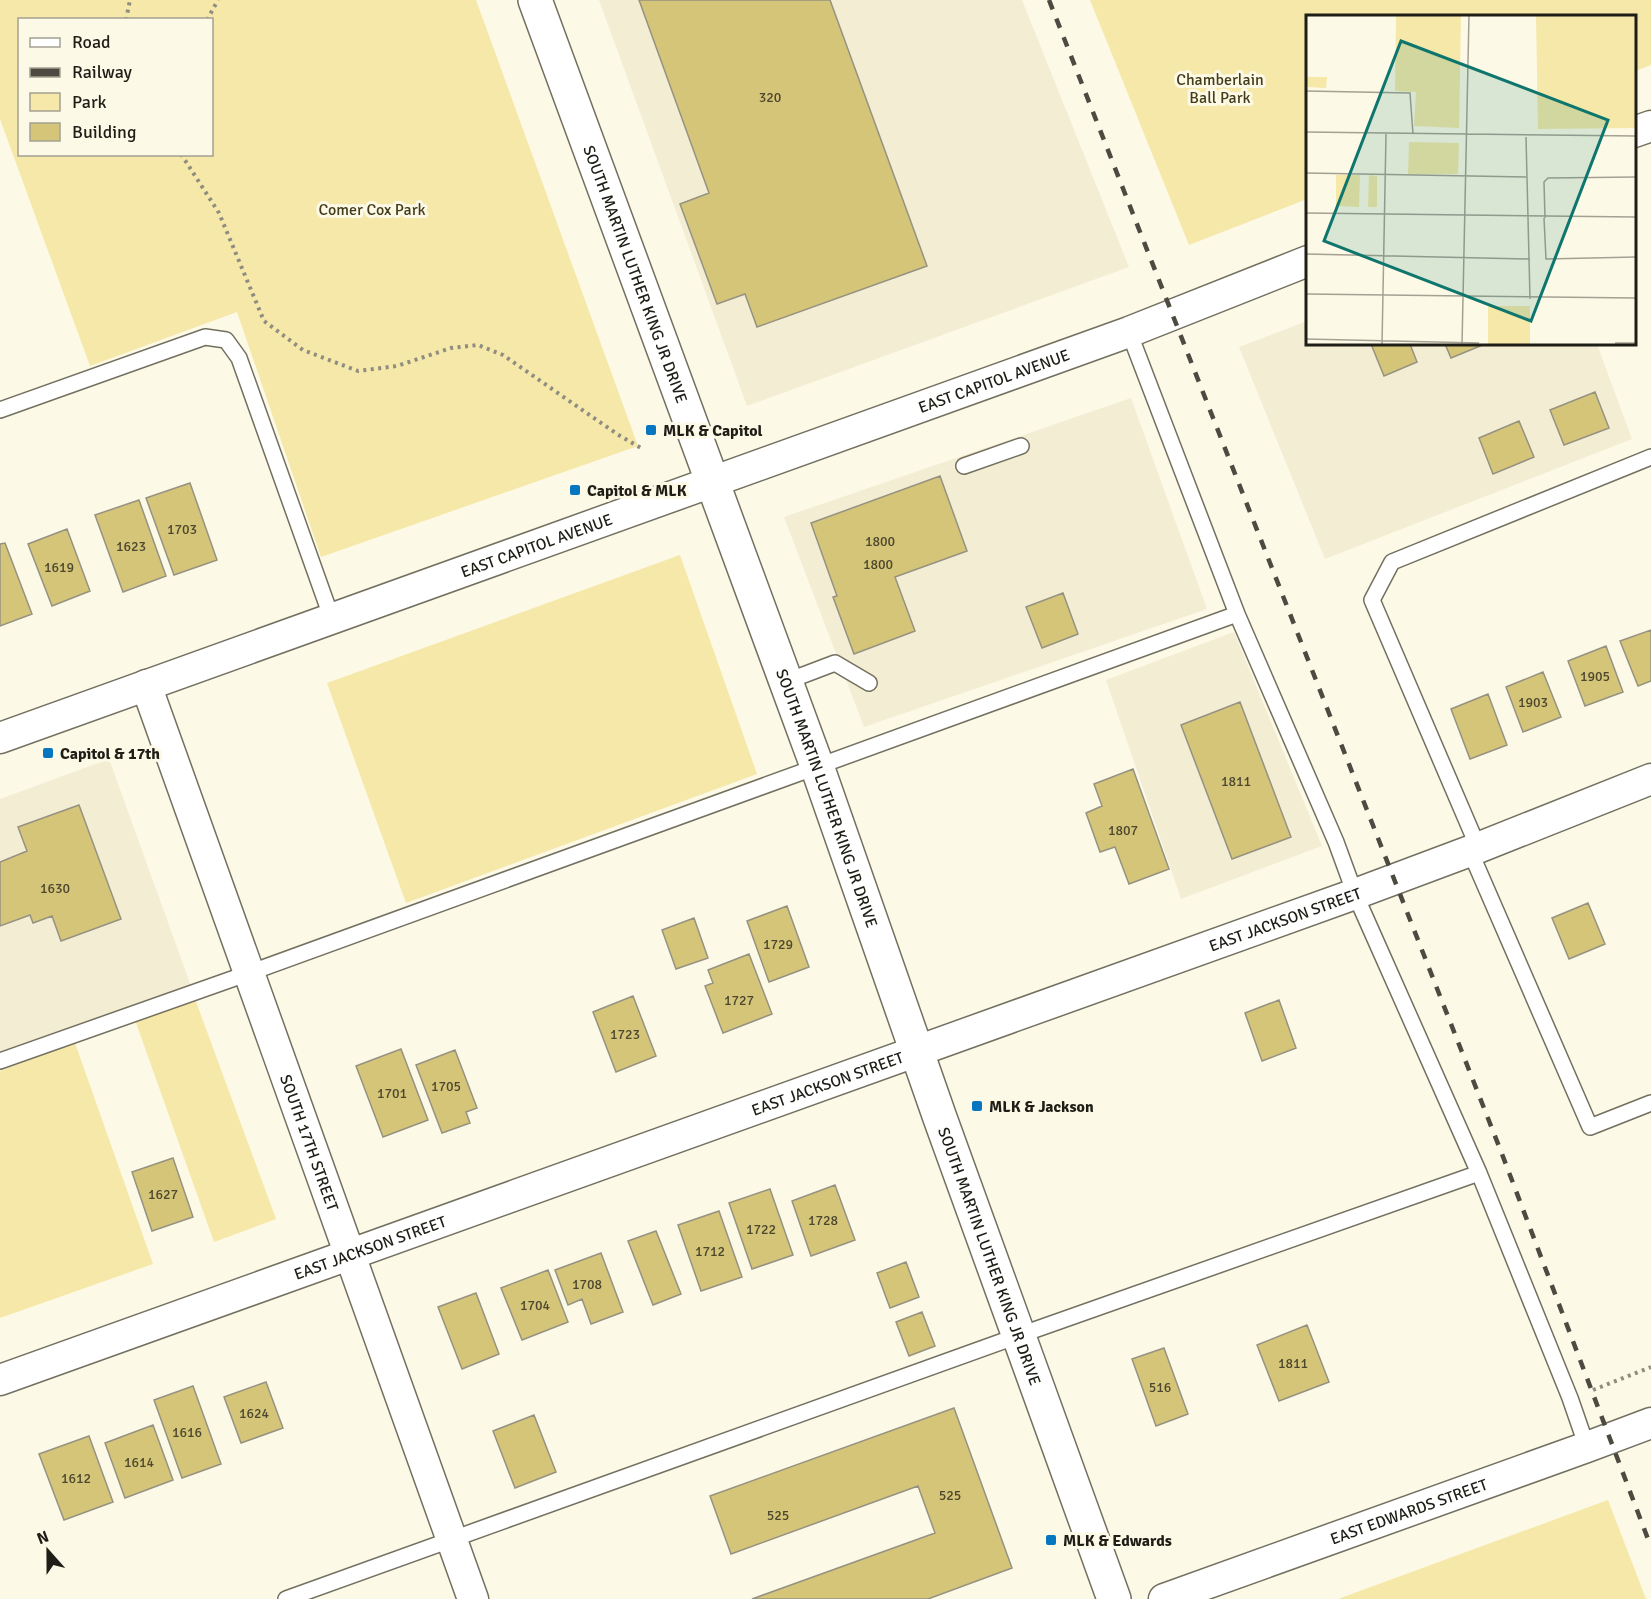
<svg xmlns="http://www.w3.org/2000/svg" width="1651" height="1599" viewBox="0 0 1651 1599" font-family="Signika,sans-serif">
<rect width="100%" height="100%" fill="#fdf9e7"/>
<path fill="#f2edd3" d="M599,0H1022L1129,267L747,406Z
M1307,321L1308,344H1597L1632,439L1325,559L1239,347Z
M1131,398L1207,609L864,727L784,517Z
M1234,632L1322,846L1181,899L1106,680Z
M109,759L191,986L0,1054V799Z"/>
<path fill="#f5e8a8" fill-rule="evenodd" d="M0,0H476L638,446L321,557L237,312L90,366L0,119ZM20,20H212V154H20Z
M1090,0H1651V65L1635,71L1634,16H1308L1307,199L1189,245Z
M680,555L757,774L406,903L327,683Z
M195,999L276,1219L214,1242L135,1020Z
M75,1043L153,1264L0,1318V1071Z
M1608,1500L1646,1599H1338Z"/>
<path fill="#d5c578" stroke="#969282" stroke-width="1.5" d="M639,0H830L927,266L757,327L745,294L717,304L680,204L709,193Z
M1371,344H1410L1417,362L1384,376Z
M1445,344H1485L1451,358Z
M1595,392L1609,428L1564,445L1550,410Z
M1519,421L1534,457L1493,474L1479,438Z
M940,476L967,551L895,577L915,631L854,654L833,597L837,596L811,523Z
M190,483L217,560L174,575L146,498Z
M139,500L166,576L123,592L95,515Z
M67,529L90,591L52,606L28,544Z
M5,543L32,614L0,626V544Z
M1063,593L1078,634L1042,648L1026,607Z
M1651,630V681L1638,686L1620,641Z
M1606,646L1623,692L1585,706L1568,661Z
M1543,672L1561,717L1523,732L1506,687Z
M1488,694L1507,745L1470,759L1451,709Z
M1240,702L1291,837L1232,859L1181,725Z
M1133,769L1169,869L1129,884L1115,847L1100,852L1086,813L1102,806L1094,784Z
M79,805L121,919L61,941L52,916L33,923L30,915L0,926V862L27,851L18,827Z
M1588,903L1605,944L1569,959L1552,918Z
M787,906L809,967L769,982L747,921Z
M694,918L708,958L676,969L662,930Z
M749,954L772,1014L723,1033L705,986L713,983L708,970Z
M633,996L656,1056L616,1072L593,1012Z
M1279,1000L1296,1048L1262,1061L1245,1013Z
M401,1049L428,1120L383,1137L356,1066Z
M455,1050L477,1108L466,1112L470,1123L442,1133L416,1065Z
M173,1158L193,1217L152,1231L132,1172Z
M835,1185L855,1240L811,1256L792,1201Z
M770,1189L793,1255L752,1269L729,1203Z
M719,1211L742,1277L701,1291L678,1225Z
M656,1231L681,1294L653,1305L628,1241Z
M601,1253L623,1312L591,1324L582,1299L568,1305L555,1270Z
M906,1262L919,1297L890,1308L877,1273Z
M548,1270L568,1322L522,1340L501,1288Z
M476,1293L499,1354L462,1369L438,1307Z
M922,1312L935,1346L909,1356L896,1322Z
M1307,1325L1329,1382L1279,1401L1257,1345Z
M1164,1348L1188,1414L1156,1426L1132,1359Z
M266,1382L283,1428L241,1443L224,1397Z
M193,1386L221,1464L182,1478L154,1400Z
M954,1408L1012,1568L928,1599H752L935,1533L918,1486L731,1554L710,1496Z
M534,1415L556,1472L515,1488L493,1431Z
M153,1425L173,1480L125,1498L105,1443Z
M89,1436L113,1502L64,1520L39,1454Z"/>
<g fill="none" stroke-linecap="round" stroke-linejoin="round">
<g stroke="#737060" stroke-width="18">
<path id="service" d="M1129,332L1237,614L1336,842L1355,894L1479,1173L1570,1398L1587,1447
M0,410L205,337L226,340L239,358L332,619
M964,466L1021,446
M785,682L835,663L869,683
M1478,847L1372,600L1392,562L1651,457
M1470,851L1590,1127L1651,1103
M0,1061L249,973L1237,614
M286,1599L1020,1335L1479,1173"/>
</g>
<g stroke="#737060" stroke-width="33">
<g id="minor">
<path d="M1634,132L1651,126"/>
<path id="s1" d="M146,685L473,1599"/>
<path id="s2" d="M0,738L1129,332L1308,261"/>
<path id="s3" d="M0,1380L1355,894L1470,851L1651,779"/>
<path id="s4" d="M1164,1599L1587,1447L1651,1423"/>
</g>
</g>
<g stroke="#737060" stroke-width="36">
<g id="tertiary">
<path id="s5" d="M535,0L817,766L940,1118L1114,1599"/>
</g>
</g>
<path stroke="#8f8d80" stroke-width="4" stroke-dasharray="3 4.5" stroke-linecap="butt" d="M126,20L130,0
M207,20L218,0
M181,154L219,213L264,321L303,350L358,371L397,366L451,348L478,345L503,355L617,434L641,448
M1593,1390L1651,1367"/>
<use href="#service" stroke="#fff" stroke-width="15"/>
<use href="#minor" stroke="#fff" stroke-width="30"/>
<use href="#tertiary" stroke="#fff" stroke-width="33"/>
<path stroke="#4c4a41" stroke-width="4.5" stroke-dasharray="10 10" stroke-linecap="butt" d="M1049,0L1502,1154L1651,1547"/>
</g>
<g fill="#0776c0" stroke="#fdf9e7" stroke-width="2">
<rect x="645" y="424" width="12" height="12" rx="3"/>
<rect x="569" y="484" width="12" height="12" rx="3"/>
<rect x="42" y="747" width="12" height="12" rx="3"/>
<rect x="971" y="1100" width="12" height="12" rx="3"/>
<rect x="1045" y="1534" width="12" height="12" rx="3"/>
</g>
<g text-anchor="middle" stroke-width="6" stroke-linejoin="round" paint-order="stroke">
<g font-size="14" fill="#4c472e">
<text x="770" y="102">320</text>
<text x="182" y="534">1703</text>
<text x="880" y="546">1800</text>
<text x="131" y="551">1623</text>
<text x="878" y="569">1800</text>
<text x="59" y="572">1619</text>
<text x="1595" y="681">1905</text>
<text x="1533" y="707">1903</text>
<text x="1236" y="786">1811</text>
<text x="1123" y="835">1807</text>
<text x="55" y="893">1630</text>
<text x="778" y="949">1729</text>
<text x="739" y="1005">1727</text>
<text x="625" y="1039">1723</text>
<text x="446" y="1091">1705</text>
<text x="392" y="1098">1701</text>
<text x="163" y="1199">1627</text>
<text x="823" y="1225">1728</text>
<text x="761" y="1234">1722</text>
<text x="710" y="1256">1712</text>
<text x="587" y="1289">1708</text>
<text x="535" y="1310">1704</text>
<text x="1293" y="1368">1811</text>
<text x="1160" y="1392">516</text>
<text x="254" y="1418">1624</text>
<text x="187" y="1437">1616</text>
<text x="139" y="1467">1614</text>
<text x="76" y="1483">1612</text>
<text x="950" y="1500">525</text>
<text x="778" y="1520">525</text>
</g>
<g font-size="16" fill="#433b19" stroke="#fdf9e7">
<text x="1220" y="85">Chamberlain<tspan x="1220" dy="18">Ball Park</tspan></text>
<text x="372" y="215">Comer Cox Park</text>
</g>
<g font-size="16" fill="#1e1d16" stroke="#fdf9e7">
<text dy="6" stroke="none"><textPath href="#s5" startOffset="292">SOUTH MARTIN LUTHER KING JR DRIVE</textPath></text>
<text dy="6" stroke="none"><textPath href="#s2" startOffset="1056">EAST CAPITOL AVENUE</textPath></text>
<text dy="6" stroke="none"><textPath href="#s2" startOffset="570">EAST CAPITOL AVENUE</textPath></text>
<text dy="6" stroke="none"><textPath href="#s5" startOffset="850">SOUTH MARTIN LUTHER KING JR DRIVE</textPath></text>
<text dy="6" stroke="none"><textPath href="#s3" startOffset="1365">EAST JACKSON STREET</textPath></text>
<text dy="6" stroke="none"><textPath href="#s3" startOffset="879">EAST JACKSON STREET</textPath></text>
<text dy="6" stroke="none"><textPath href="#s1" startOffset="486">SOUTH 17TH STREET</textPath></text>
<text dy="6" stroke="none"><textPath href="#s3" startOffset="393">EAST JACKSON STREET</textPath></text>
<text dy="6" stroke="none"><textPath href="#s5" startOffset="1336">SOUTH MARTIN LUTHER KING JR DRIVE</textPath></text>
<text dy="6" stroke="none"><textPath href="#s4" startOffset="260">EAST EDWARDS STREET</textPath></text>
</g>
<g font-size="16" font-weight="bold" fill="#1e1d16" stroke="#fdf9e7" text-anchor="start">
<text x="663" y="436">MLK &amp; Capitol</text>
<text x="587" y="496">Capitol &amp; MLK</text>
<text x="60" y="759">Capitol &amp; 17th</text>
<text x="989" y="1112">MLK &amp; Jackson</text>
<text x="1063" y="1546">MLK &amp; Edwards</text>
</g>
</g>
<g transform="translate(1306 15)">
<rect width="330" height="330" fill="#fdf9e7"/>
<path d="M90,0H155L153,113L108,111L110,77L89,76ZM230,0H330V113L232,114ZM1,62H21L20,73L1,72ZM103,127L153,128L152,159H102ZM30,160H54L53,192L30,191ZM63,160L71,161V192H62ZM182,291H224V330H182Z" fill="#f5e8a8"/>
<path fill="none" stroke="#a4a193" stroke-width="1.5" d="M0,76L104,78L107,119M0,117L330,121M220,122L224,284M0,158L220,162M0,198L330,202M238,203L240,244L330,242M239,203L238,167L242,163L330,162M0,239L224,244M0,279L330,283M0,324L173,328M309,328H330M76,330L80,119M156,330L163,0"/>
<path fill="#0f766e" fill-opacity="0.15" stroke="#0f766e" stroke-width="3" d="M95,26L302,105L225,306L18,226Z"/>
<rect width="330" height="330" fill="none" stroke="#1e1d16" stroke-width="3"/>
</g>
<rect x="18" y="18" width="195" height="138" fill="#fdf9e7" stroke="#a4a193" stroke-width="1.5"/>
<rect x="30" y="38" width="30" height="9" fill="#ffffff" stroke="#a4a193" stroke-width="1.5"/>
<text x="72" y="48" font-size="18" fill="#1e1d16">Road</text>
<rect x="30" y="68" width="30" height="9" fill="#4c4a41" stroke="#a4a193" stroke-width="1.5"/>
<text x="72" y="78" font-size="18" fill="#1e1d16">Railway</text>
<rect x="30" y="93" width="30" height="18" fill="#f5e8a8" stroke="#a4a193" stroke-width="1.5"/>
<text x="72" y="108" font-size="18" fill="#1e1d16">Park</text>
<rect x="30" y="123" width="30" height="18" fill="#d5c578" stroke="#a4a193" stroke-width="1.5"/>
<text x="72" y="138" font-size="18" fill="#1e1d16">Building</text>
<g transform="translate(48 1551) rotate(339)" stroke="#fdf9e7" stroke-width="4.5" paint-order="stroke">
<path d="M0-4.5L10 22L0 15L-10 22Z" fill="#1e1d16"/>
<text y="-9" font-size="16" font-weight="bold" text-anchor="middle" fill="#1e1d16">N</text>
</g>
</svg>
